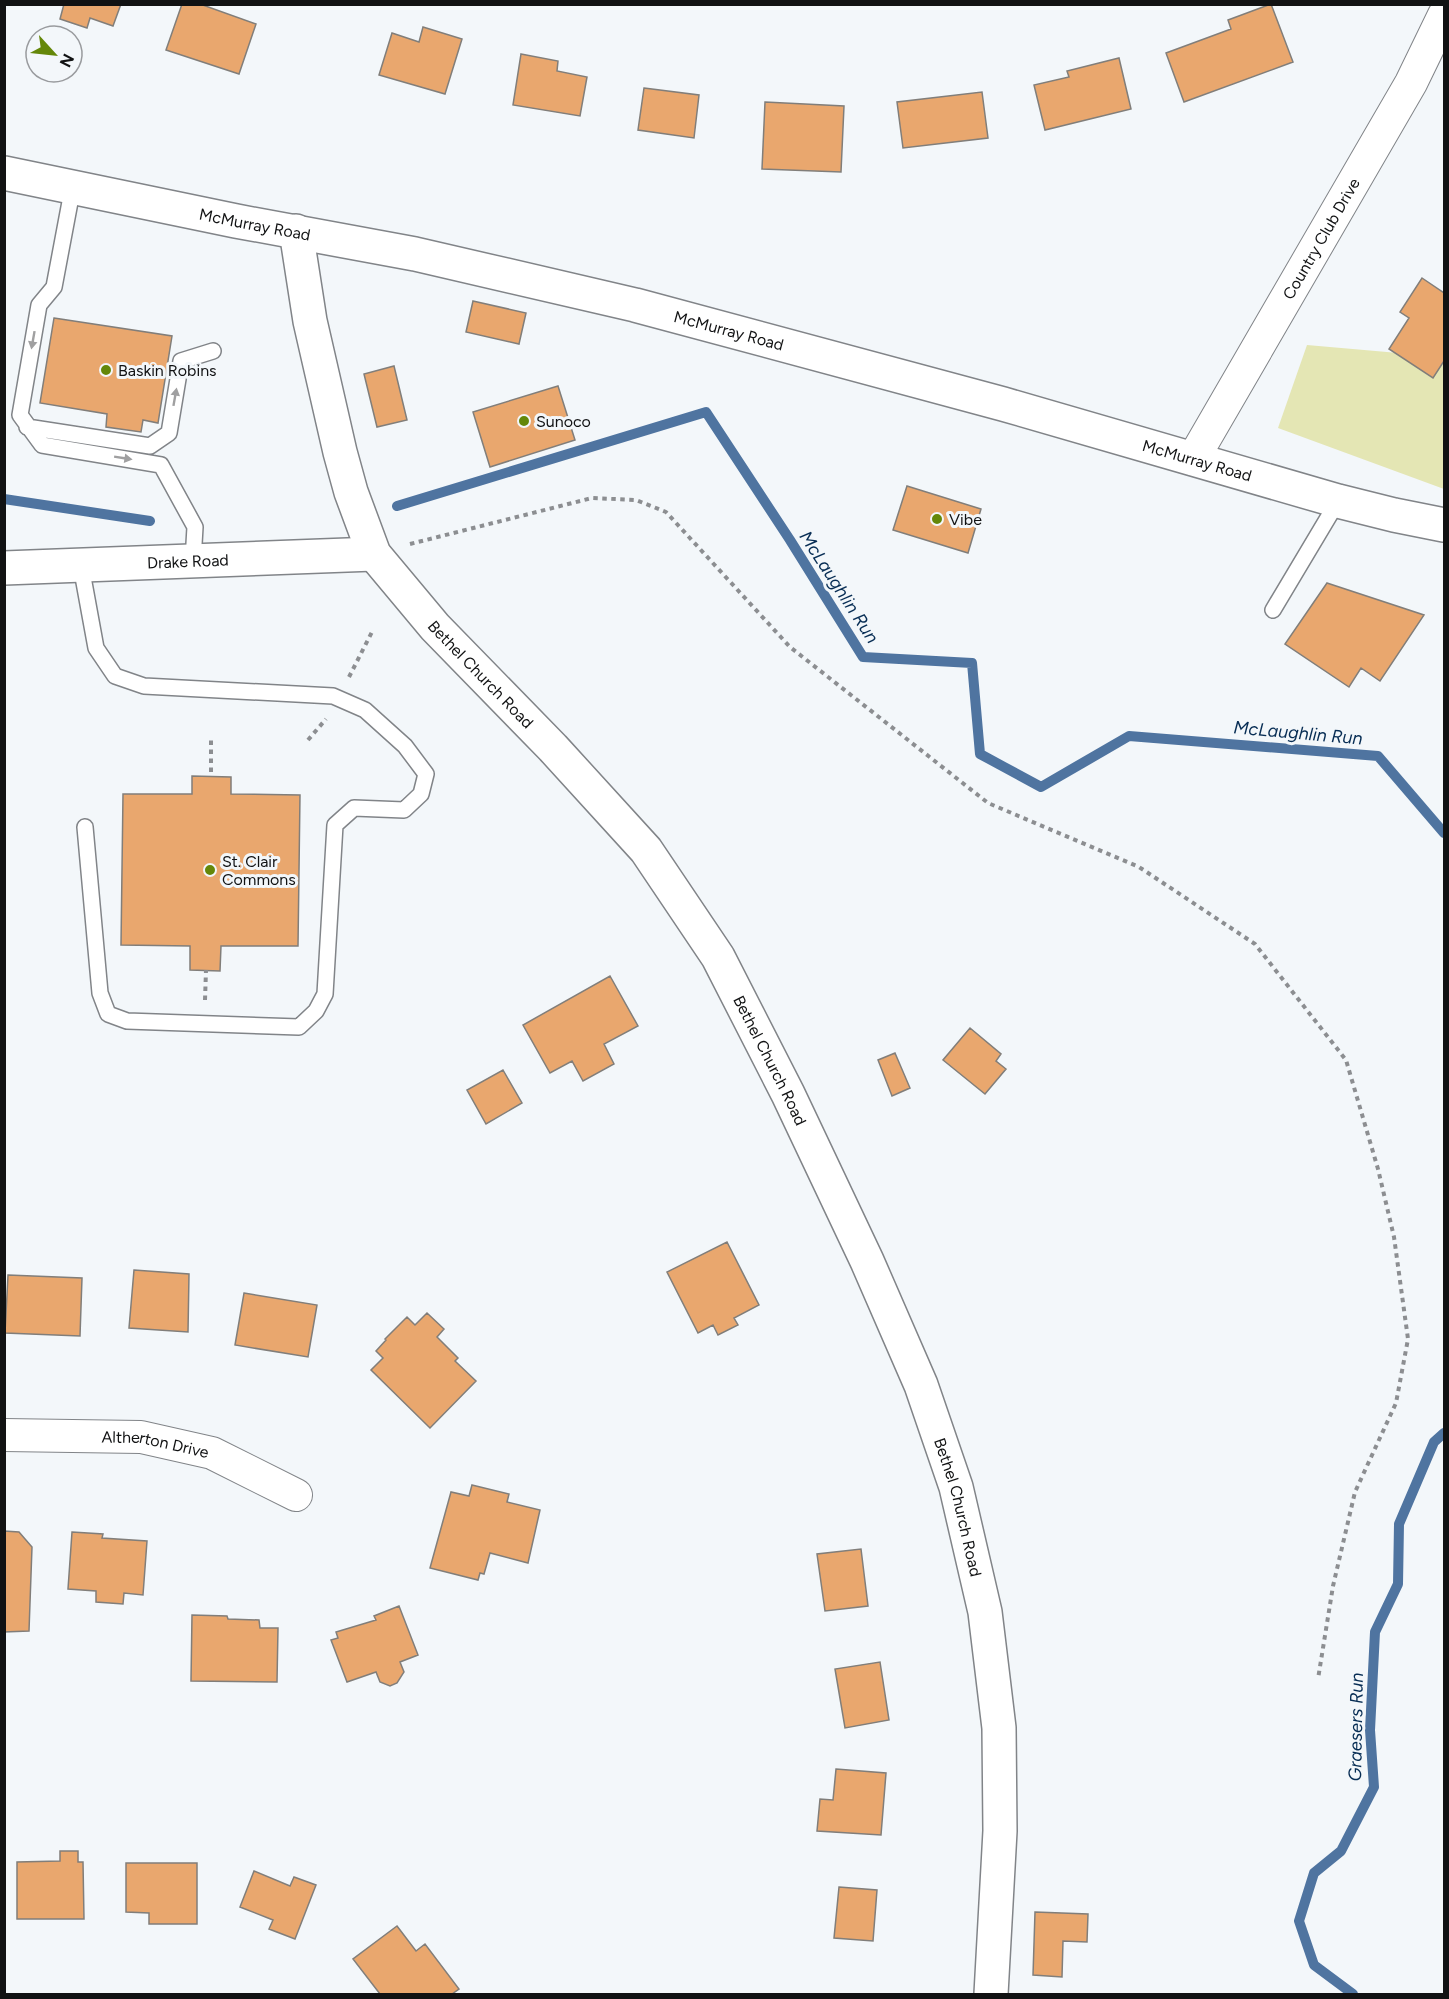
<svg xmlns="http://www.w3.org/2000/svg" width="1449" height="1999" viewBox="0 0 1449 1999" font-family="Figtree,sans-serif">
<rect width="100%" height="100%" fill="#f3f7fa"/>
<path fill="#e4e6b4" d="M1307,345L1444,357V489L1278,428Z"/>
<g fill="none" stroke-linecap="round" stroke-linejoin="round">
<path stroke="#4f74a0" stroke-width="10" d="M4,499L150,521
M397,506L706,412L790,540L863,657L972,663L980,754L1041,787L1129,736L1378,756L1444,833
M1353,1994L1314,1965L1299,1921L1314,1873L1341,1851L1374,1787L1370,1730L1375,1632L1398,1584L1399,1524L1434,1442L1444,1433"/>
</g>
<path fill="#e9a76e" stroke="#817e7a" stroke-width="1.5" d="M121,4L113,26L90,18L87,28L60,19L64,4Z
M182,4H200L256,24L239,74L166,50Z
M1271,4L1293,62L1184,102L1166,53L1231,29L1228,20Z
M423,27L462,39L445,94L379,75L392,33L419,42Z
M521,54L558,61L557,71L587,77L580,116L513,105Z
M1119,58L1131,109L1045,130L1034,85L1069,77L1067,71Z
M644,88L699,95L694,138L638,130Z
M982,92L988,138L903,148L897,102Z
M765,102L844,106L841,172L762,169Z
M1422,278L1444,293V361L1433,378L1389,349L1409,318L1400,312Z
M473,301L526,313L519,344L466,332Z
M54,318L172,336L158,423L143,420L141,432L106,427L107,414L40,403Z
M394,366L407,420L377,427L364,374Z
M558,386L575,440L490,467L473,412Z
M907,486L981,509L968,553L893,530Z
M1327,583L1424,615L1380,681L1361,668L1349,687L1285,644Z
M192,776L231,777V794L300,795L298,946H221L220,971L190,970V946L121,945L123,794H192Z
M610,976L638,1026L604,1044L614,1064L583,1081L572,1061L550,1073L523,1025Z
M970,1028L1001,1054L996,1061L1006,1069L985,1094L943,1060Z
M895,1053L910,1088L892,1096L878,1060Z
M503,1070L522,1103L486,1124L467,1090Z
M727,1242L759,1305L734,1318L738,1325L718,1335L713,1325L698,1333L667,1272Z
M134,1270L189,1274L188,1332L129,1328Z
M8,1275L82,1278L80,1336L5,1333Z
M244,1293L317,1305L308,1357L235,1345Z
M427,1313L444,1329L437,1337L458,1358L455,1361L476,1381L430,1428L371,1370L383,1358L376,1351L386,1340L385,1339L407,1317L415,1325Z
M472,1485L509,1494L507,1502L540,1510L528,1563L490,1553L484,1574L480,1573L478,1580L430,1568L451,1492L469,1496Z
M4,1531L19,1532L32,1547L29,1631L4,1632Z
M72,1532L103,1534L102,1538L147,1541L143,1595L124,1593L123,1604L96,1602V1591L68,1589Z
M861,1549L868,1606L825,1611L817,1554Z
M399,1606L418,1655L400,1662L404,1672L397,1683L390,1686L380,1682L376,1672L347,1682L331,1640L338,1638L336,1632L376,1620L374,1616Z
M192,1615L227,1616L228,1619L259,1620L260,1628H278L277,1682L191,1681Z
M880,1662L889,1720L845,1728L835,1669Z
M836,1769L886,1773L881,1835L817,1831L820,1799L833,1800Z
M60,1851H78V1862H83L84,1919H17V1862L60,1861Z
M126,1863H197V1924H149V1913L126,1912Z
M254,1871L290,1886L294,1877L316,1885L295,1939L269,1929L273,1920L240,1907Z
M839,1887L877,1890L873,1941L834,1938Z
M1035,1912L1088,1914L1087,1942L1063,1941L1062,1977L1033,1975Z
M397,1926L416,1951L425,1944L459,1989L452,1994H380L353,1959Z"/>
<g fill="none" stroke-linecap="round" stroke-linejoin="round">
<g stroke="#818488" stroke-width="18">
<path id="service" d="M73,186L54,287L39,305L20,415L42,445L161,465L195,527L193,561
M27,427L150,446L169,433L181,361L213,351
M81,566L96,648L115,676L144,686L333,696L365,710L405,746L426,774L421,794L404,810L354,808L335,825L325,994L316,1011L299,1027L127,1021L108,1014L100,993L85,827
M1273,610L1338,501"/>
</g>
<g stroke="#818488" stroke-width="34">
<g id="minor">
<path id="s1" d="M1193,459L1411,83L1444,15"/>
<path id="s2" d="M4,1435L141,1437L212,1453L296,1495"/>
</g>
</g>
<g stroke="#818488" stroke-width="36">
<g id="tertiary">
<path id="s3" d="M296,231L310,321L340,452L351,492L374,554L435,627L553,748L646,850L718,957L788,1094L867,1261L921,1385L956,1487L985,1612L999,1728L1000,1831L991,1994"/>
<path id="s4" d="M4,568L374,554"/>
</g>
</g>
<g stroke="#818488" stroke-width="36">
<g id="secondary">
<path id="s5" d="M4,173L236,221L415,254L635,305L1003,404L1338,501L1394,515L1444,525"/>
</g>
</g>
<path stroke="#8c8e91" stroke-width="4" stroke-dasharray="4.5 4.5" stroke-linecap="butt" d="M410,544L592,498L636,500L666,512L790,647L988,803L1139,867L1255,944L1346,1060L1378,1169L1394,1237L1408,1339L1396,1403L1355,1492L1333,1586L1318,1679
M349,677L373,630
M308,740L326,719
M211,772V739
M205,1000L206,970"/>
<use href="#service" stroke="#fff" stroke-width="15"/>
<use href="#minor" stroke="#fff" stroke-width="32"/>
<use href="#tertiary" stroke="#fff" stroke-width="33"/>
<use href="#secondary" stroke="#fff" stroke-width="33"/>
</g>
<defs><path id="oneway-solid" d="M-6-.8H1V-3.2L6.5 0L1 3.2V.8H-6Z" transform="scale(1.5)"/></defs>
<g fill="#a0a0a1">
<use href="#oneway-solid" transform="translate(33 340) rotate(100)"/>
<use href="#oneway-solid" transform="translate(175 397) rotate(-80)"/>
<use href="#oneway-solid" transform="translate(123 458) rotate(9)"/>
</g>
<g fill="#648709" stroke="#f3f7fa" stroke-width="2">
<circle cx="106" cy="370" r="6"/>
<circle cx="524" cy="421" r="6"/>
<circle cx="937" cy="519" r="6"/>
<circle cx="210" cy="870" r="6"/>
</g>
<g text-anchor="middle" stroke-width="6" stroke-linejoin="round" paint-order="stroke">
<g font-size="16" fill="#111213" stroke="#f3f7fa">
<text dy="6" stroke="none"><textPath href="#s5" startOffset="256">McMurray Road</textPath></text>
<text dy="6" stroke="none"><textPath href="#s1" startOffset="255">Country Club Drive</textPath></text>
<text dy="6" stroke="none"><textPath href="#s5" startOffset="742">McMurray Road</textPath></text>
<text dy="6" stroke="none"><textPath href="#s5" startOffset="1228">McMurray Road</textPath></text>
<text dy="6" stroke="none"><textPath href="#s4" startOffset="184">Drake Road</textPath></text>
<text dy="6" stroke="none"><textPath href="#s3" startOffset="494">Bethel Church Road</textPath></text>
<text dy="6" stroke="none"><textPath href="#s3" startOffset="980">Bethel Church Road</textPath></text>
<text dy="6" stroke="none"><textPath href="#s2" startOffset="152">Altherton Drive</textPath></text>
<text dy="6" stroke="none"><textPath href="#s3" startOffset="1466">Bethel Church Road</textPath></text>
</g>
<g font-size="16" fill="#111213" stroke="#f3f7fa" text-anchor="start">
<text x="118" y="376">Baskin Robins</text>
<text x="536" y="427">Sunoco</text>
<text x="949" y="525">Vibe</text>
<text x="222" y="867">St. Clair<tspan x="222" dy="18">Commons</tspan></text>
</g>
<g font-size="18" font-style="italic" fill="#072d54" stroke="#f3f7fa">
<text transform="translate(839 587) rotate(57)" y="6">McLaughlin Run</text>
<text transform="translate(1298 733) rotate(5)" y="6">McLaughlin Run</text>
<text transform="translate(1356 1727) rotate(-89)" y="6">Graesers Run</text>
</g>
</g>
<rect width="1449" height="1999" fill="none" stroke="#111213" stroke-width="12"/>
<g transform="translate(54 54) rotate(117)"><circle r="28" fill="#f3f7fa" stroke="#999b9e" stroke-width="1.5"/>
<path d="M0-4.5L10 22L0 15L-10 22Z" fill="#648709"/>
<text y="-9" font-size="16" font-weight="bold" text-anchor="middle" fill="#111213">N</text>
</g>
</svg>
